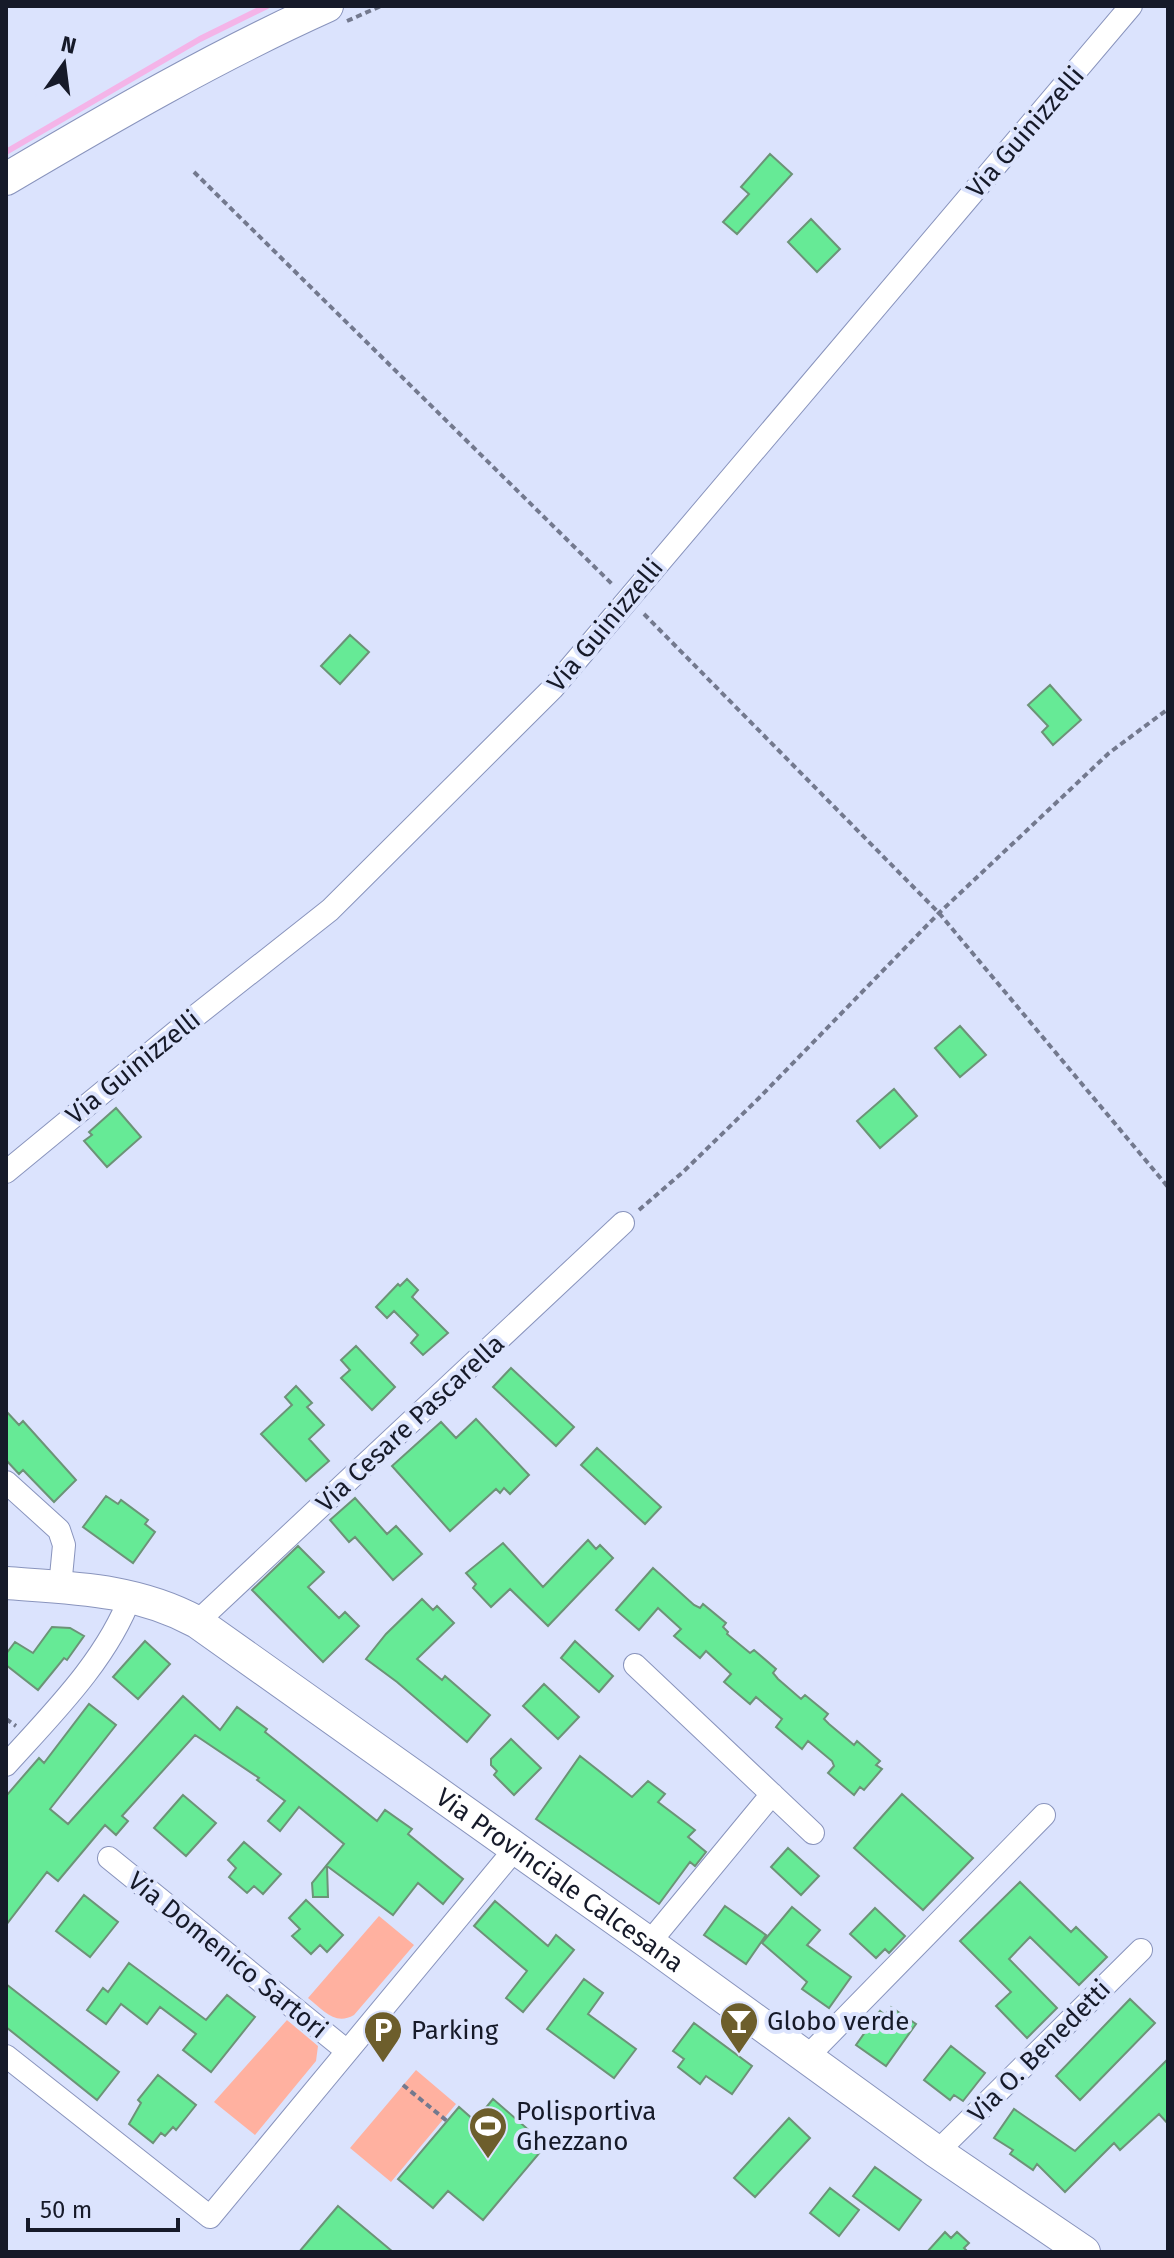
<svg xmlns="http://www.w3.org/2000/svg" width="1174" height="2258" viewBox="0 0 1174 2258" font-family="'Fira Sans',sans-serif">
<rect width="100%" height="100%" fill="#dbe3fd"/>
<path fill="#ffb1a0" d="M379,1916L414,1945L354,2015C335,2026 323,2010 308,1998Z
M287,2020L318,2046L316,2061L255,2135L214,2102Z
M416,2070L456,2104L391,2182L350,2148Z"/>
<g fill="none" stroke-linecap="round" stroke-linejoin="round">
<path stroke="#f4b4e8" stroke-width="6" d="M6,152L200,39L267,6"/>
</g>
<path fill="#66ea96" stroke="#6c9377" stroke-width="2" d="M770,154L792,174L737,234L723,222L749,194L741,187Z
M811,219L840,249L817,272L788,242Z
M350,635L369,652L340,684L321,666Z
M1050,685L1081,720L1053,745L1042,732L1048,726L1028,705Z
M960,1026L986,1055L960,1077L935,1048Z
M894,1089L917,1116L880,1148L857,1121Z
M116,1108L141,1137L107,1167L84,1141L92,1135L89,1132Z
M407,1279L418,1290L412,1297L448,1333L423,1355L411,1343L418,1335L394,1311L387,1318L376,1307L398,1284L400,1286Z
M356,1346L395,1387L372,1410L341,1378L350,1370L341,1360Z
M511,1368L574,1427L556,1446L493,1387Z
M296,1386L312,1403L307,1407L324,1425L309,1439L329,1461L306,1481L261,1434L292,1405L285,1397Z
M6,1411L19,1425L23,1421L76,1480L54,1502L23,1470L19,1474L6,1460Z
M476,1419L529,1475L510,1494L504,1488L500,1493L496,1489L450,1531L392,1466L441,1422L456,1438Z
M597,1448L661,1507L645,1524L581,1465Z
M106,1496L118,1504L121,1500L148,1520L145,1524L155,1532L133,1563L83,1527Z
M355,1498L387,1534L396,1526L422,1554L393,1580L355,1537L349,1542L330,1520Z
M588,1540L596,1549L600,1545L613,1558L548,1626L510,1589L491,1607L473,1588L476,1584L466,1573L503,1543L543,1587Z
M298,1546L324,1572L308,1587L339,1618L345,1612L359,1626L323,1662L252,1590Z
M653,1568L694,1605L700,1608L703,1604L726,1623L723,1627L728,1632L727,1634L750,1653L754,1650L776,1669L773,1673L778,1679L801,1699L805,1695L828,1714L824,1719L829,1724L854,1745L857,1741L880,1761L876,1765L882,1769L864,1790L860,1787L854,1795L828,1773L834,1766L832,1761L808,1741L802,1749L776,1727L782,1719L756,1697L750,1704L724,1682L731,1674L706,1651L700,1658L674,1636L681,1629L658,1608L639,1630L616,1610Z
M422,1599L433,1610L437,1606L454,1623L417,1659L442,1680L445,1676L490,1715L467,1742L397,1682L366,1659L386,1634Z
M52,1627L70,1628L84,1636L67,1660L64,1658L38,1690L6,1665V1654L15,1642L33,1653Z
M145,1641L170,1664L138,1699L113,1677Z
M575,1641L613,1676L599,1692L561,1658Z
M544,1684L579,1717L558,1739L523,1706Z
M183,1696L220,1730L237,1707L267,1729L265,1732L377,1821L385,1810L412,1829L408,1834L463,1879L443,1904L418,1883L393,1915L327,1866L328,1897H313L312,1883L344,1844L299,1807L280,1831L268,1821L285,1801L257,1780L259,1778L195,1735L122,1816L128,1821L116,1835L105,1825L58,1881L47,1872L6,1925V1796L39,1758L44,1763L89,1704L116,1725L50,1809L68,1824Z
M511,1739L541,1768L514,1795L494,1775L497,1771L491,1765V1759Z
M580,1756L632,1797L648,1781L665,1794L658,1802L695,1830L688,1837L706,1852L695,1866L690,1862L659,1904L536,1819Z
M902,1794L973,1858L923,1910L854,1848Z
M183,1795L216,1823L186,1856L154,1828Z
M244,1842L281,1874L263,1894L254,1886L247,1893L229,1877L236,1868L228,1860Z
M788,1848L819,1876L801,1895L771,1867Z
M1020,1882L1071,1932L1076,1927L1107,1957L1079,1985L1030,1937L1009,1959L1057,2008L1027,2038L996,2006L1011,1992L960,1941Z
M84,1895L118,1922L90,1957L56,1931Z
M306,1900L343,1935L327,1952L320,1945L311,1954L292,1936L300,1929L289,1918Z
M495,1901L548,1946L556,1935L574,1950L523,2012L506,1998L527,1971L474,1926Z
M725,1906L766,1935L746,1964L704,1935Z
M792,1907L820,1930L807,1945L851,1977L829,2008L802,1989L807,1982L762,1943Z
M875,1908L905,1936L889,1953L885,1949L876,1958L850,1934Z
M129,1963L206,2020L227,1995L255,2017L211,2072L183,2050L196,2034L160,2007L147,2024L121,2004L106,2024L87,2010L103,1988L108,1992Z
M584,1979L603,1993L588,2014L636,2049L614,2078L547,2029Z
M6,1984L119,2072L97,2100L6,2027Z
M1130,1999L1155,2023L1080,2100L1056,2076Z
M891,2007L916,2024L886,2066L856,2045L880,2011L885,2015Z
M694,2023L752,2066L732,2094L706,2076L700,2084L678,2067L684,2059L673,2051Z
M951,2046L985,2073L963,2101L954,2095L950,2100L924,2080Z
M1168,2059V2124L1159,2114L1120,2150L1114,2143L1065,2192L1037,2164L1033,2170L1010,2154L1013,2150L994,2138L1014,2109L1075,2151Z
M158,2075L196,2105L176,2130L173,2127L165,2136L161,2133L153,2143L129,2124L141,2103L138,2100Z
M493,2099L546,2145L483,2220L448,2191L433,2208L398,2179L459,2107L475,2121Z
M789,2118L810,2138L755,2197L734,2178Z
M875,2167L921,2200L899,2230L853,2196Z
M830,2188L859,2210L839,2236L810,2213Z
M338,2206L393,2252H299Z
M945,2232L951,2238L957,2232L969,2243L964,2248L968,2252H927Z"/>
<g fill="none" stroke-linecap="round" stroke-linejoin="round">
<g stroke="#8994bd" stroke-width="24">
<path id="street" d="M6,1172L193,1018L330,910L553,688L1131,6
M6,1482L59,1530L64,1545L60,1587
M197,1622L623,1223
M635,1665L813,1833
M6,1765C52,1714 107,1660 131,1595
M109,1858L347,2051
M649,1943L772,1794
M6,2056L210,2217L515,1849
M806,2058L1044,1815
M937,2152L1141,1950"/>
</g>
<g stroke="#8994bd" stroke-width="34">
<g id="secondary">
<path d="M6,179C111,117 216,56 327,6"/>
<path id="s1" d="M6,1583C74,1588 136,1589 197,1622L649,1943L937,2152L1084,2252"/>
</g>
</g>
<path stroke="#73798e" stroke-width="4" stroke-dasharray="6 4" stroke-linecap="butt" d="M347,21L381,6
M194,172L614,586
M644,614L939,913L1168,1187
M639,1210L683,1172L759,1098L939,913L1109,753L1168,709
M6,1719L16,1726
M403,2085L447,2121"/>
<use href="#street" stroke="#fff" stroke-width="22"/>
<use href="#secondary" stroke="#fff" stroke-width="32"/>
</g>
<defs>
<g id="bar-pin" transform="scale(2)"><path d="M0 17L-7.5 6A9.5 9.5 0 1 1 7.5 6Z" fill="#6d5e2c" stroke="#dbe3fd"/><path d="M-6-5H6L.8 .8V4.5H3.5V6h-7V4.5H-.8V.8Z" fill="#fff"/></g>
<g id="parking-pin" transform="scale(2)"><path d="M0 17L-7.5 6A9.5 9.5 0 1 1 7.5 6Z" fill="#6d5e2c" stroke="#dbe3fd"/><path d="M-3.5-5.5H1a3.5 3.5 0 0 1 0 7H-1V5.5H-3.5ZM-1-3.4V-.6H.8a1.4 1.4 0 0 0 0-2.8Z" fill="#fff"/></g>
<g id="stadium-pin" transform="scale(2)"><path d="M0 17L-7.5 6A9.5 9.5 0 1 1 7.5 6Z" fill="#6d5e2c" stroke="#dbe3fd"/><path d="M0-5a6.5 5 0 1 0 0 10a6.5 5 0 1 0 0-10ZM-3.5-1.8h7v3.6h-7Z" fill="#fff"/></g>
</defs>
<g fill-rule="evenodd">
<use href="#bar-pin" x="739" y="2021"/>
<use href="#parking-pin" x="383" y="2030"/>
<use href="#stadium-pin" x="488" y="2126"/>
</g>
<g text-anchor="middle" stroke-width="8" stroke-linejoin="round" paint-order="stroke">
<g font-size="26" fill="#161a29" stroke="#dbe3fd">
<text transform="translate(1025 132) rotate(-49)" y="9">Via Guinizzelli</text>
<text transform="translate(605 625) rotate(-50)" y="9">Via Guinizzelli</text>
<text transform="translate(133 1067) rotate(-39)" y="9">Via Guinizzelli</text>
<text transform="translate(410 1423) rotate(-43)" y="9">Via Cesare Pascarella</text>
<text dy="9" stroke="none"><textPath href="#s1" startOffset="642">Via Provinciale Calcesana</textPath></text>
<text transform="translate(228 1955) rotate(39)" y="9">Via Domenico Sartori</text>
<text transform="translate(1039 2051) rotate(-45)" y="9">Via O. Benedetti</text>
</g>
<g font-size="26" fill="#161a29" stroke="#dbe3fd" text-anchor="start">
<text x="767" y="2030">Globo verde</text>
<text x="411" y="2039">Parking</text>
<text x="516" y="2120">Polisportiva<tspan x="516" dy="30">Ghezzano</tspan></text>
</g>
</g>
<rect width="1174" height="2258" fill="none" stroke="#161a29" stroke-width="16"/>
<g transform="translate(64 64) rotate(14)" stroke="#dbe3fd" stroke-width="6" paint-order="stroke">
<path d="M0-6L14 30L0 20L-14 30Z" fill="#161a29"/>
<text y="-12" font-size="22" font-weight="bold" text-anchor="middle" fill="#161a29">N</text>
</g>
<path d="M28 2218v12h150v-12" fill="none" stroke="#161a29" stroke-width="4"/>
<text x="40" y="2218" font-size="24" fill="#161a29" stroke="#dbe3fd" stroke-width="6" paint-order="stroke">50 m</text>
</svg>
